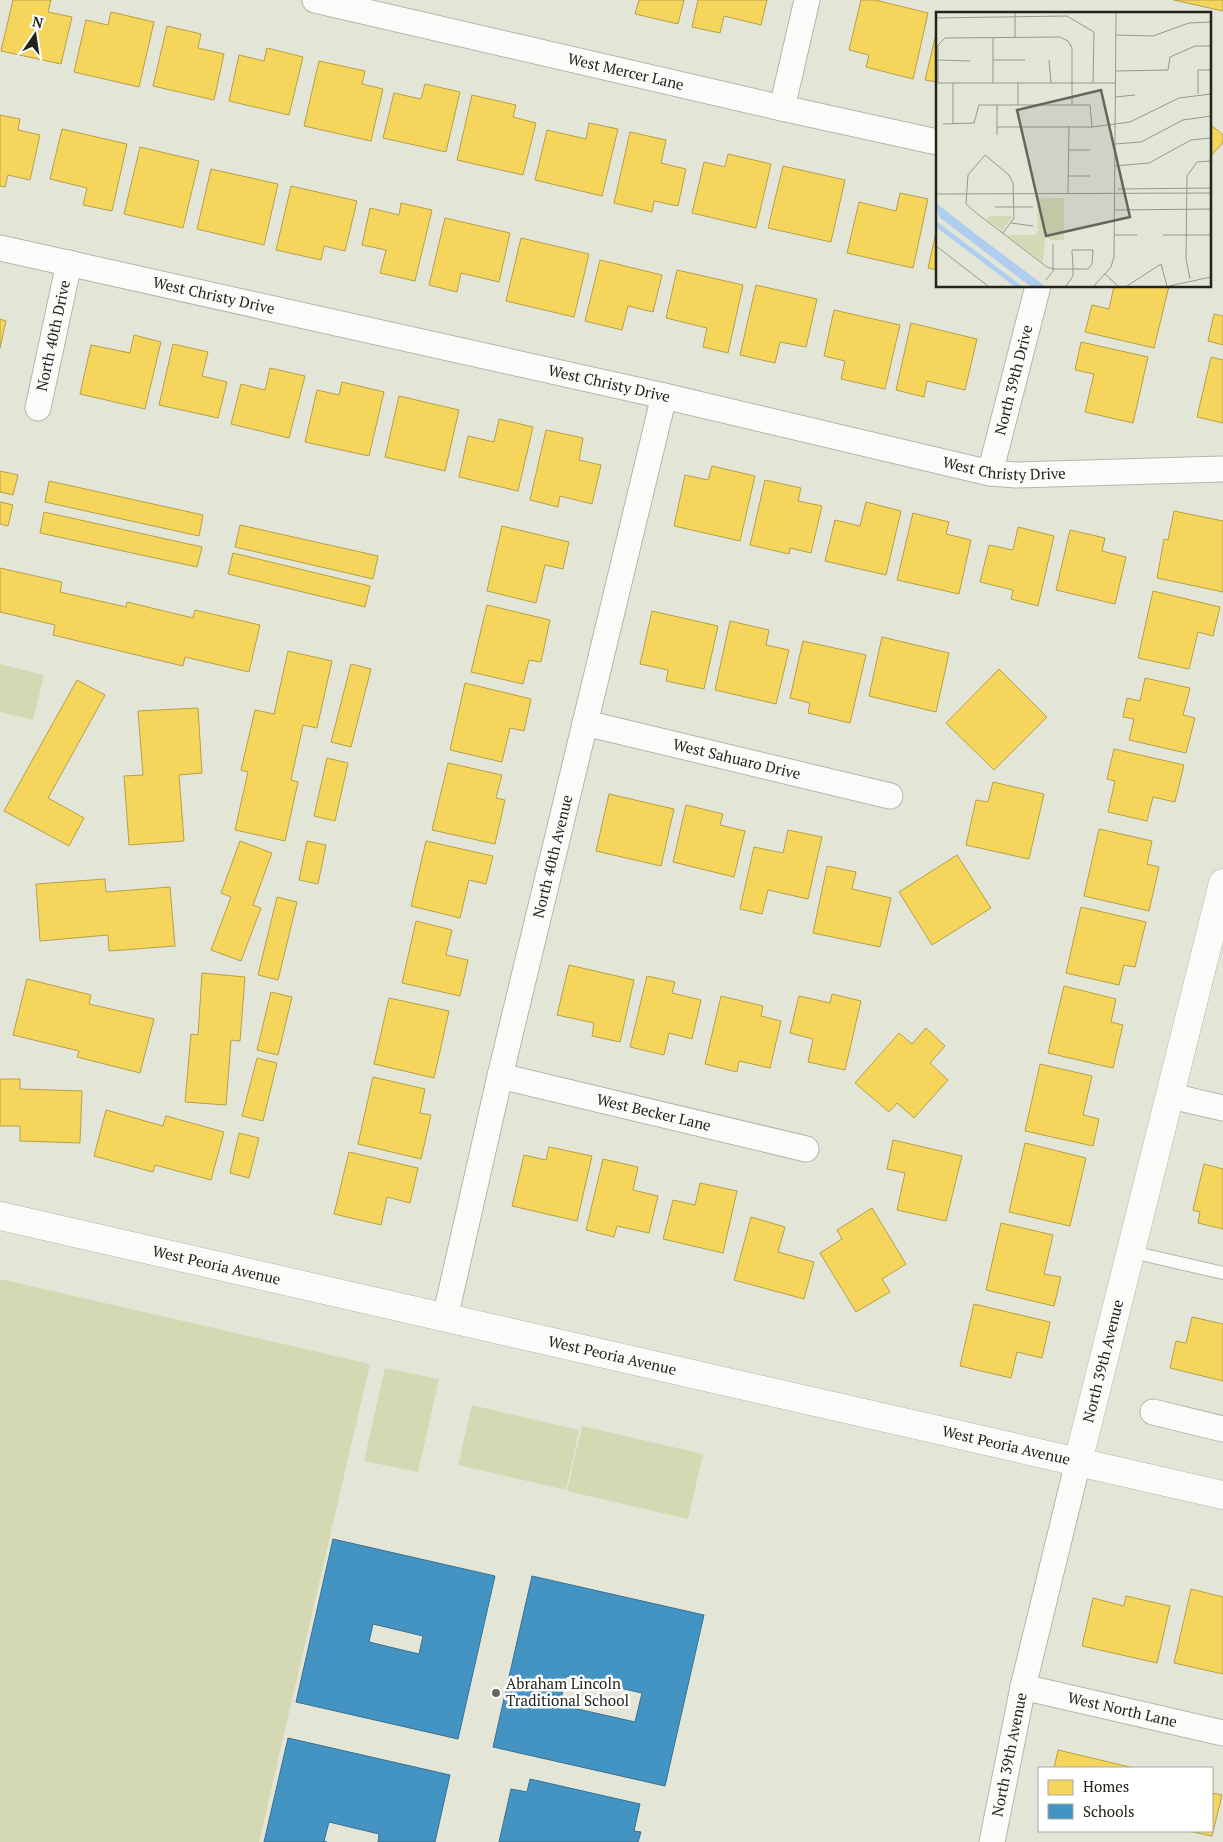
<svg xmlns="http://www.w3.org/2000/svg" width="1223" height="1842" viewBox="0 0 1223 1842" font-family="'PT Serif',serif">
<rect width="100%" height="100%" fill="#e3e6d7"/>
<path fill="#d4d9b3" d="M0,664L44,675L33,720L0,712Z
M0,1279L370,1364L259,1842H0Z
M385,1368L439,1379L418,1472L364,1461Z
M472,1405L579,1430L566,1490L458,1465Z
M582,1426L703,1454L688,1519L567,1491Z"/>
<path fill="#f6d55c" stroke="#b6a048" d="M13,0H51L48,12L72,17L61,64L1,51Z
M639,0H684L678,24L635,14Z
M698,0H767L761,25L724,16L720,33L692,27Z
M861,0H875L928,13L913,79L866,67L869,55L849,50Z
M1174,0H1223V11Z
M111,12L154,22L139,87L74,72L86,20L108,25Z
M167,26L201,34L198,48L224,54L214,100L153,86Z
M937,30V82L925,80Z
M267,48L303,57L289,115L229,101L239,55L264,61Z
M319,61L365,71L362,84L383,89L371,141L304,126Z
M425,84L460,92L446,152L383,138L394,93L421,99Z
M472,95L516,105L513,117L536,123L523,175L457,160Z
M0,115L20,119L18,130L40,135L30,180L8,175L5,187L0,186Z
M589,123L618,129L602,196L535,180L547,130L586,139Z
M1209,123L1223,135V143L1209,158Z
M62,129L127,144L112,211L83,205L87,188L50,179Z
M630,132L666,140L661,163L686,169L678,206L654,201L652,212L614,203Z
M140,147L199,161L183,228L124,214Z
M728,154L771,164L756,228L692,213L704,162L725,167Z
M783,166L845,180L831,242L768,228Z
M211,169L278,184L264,245L197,229Z
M291,186L357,201L345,251L324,246L321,260L276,250Z
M900,193L928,199L913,268L847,253L859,202L896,211Z
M401,203L432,210L415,281L380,273L386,250L362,245L370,208L399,215Z
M445,218L510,233L499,282L461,273L457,292L429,285Z
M937,228V270L928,268Z
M521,238L589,254L574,317L506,301Z
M600,260L662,275L653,312L628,306L622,330L585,321Z
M677,270L743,285L728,353L703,347L707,328L666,318Z
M756,285L817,299L806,347L780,342L775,363L740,355Z
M1114,286H1169L1154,348L1085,332L1092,305L1109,309Z
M834,310L900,325L885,389L841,379L845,361L824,356Z
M1214,314L1223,316V345L1208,341Z
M0,319L6,321L0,348Z
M911,323L977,339L965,390L927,381L924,397L896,390Z
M134,335L161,342L145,409L80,394L91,345L130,353Z
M1081,342L1148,357L1133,423L1085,412L1094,374L1075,370Z
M173,344L208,352L202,376L227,382L218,418L159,405Z
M1211,357L1223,360V423L1197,417Z
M270,368L305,376L289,438L231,424L241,384L265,390Z
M342,382L384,392L369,456L305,442L317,390L339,395Z
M399,396L459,410L445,471L385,457Z
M499,419L533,427L518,491L459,477L468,436L494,442Z
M546,430L583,438L579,460L601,465L592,504L560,496L558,507L530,500Z
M712,466L755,476L740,541L674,526L685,475L708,480Z
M0,471L18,475L13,495L0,492Z
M765,480L801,488L798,501L822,506L811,553L790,548L789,554L750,545Z
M49,481L203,515L199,536L45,502Z
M0,502L13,505L8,526L0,524Z
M866,502L901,511L886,575L825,561L835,520L860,526Z
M1174,511L1223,521V592L1157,578L1164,539L1168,540Z
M44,512L202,547L197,567L40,533Z
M913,513L949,522L946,534L971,540L959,594L897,580Z
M240,525L378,556L373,579L235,547Z
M502,526L569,542L563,569L545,565L536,603L487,591Z
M1018,527L1054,536L1038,606L1011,599L1013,590L980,582L989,545L1013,550Z
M1070,530L1105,538L1102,551L1126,557L1115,604L1056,590Z
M233,553L370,586L365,607L228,574Z
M0,568L62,582L60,592L126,607L127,602L193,618L195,610L260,625L249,672L185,657L183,666L53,635L55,625L0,612Z
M1153,591L1220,607L1213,636L1198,632L1189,669L1138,658Z
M487,605L550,620L541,662L529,660L523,684L471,672Z
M652,611L718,626L704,689L666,681L668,670L640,664Z
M730,621L769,630L766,645L789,650L776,704L715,690Z
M882,637L949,653L936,712L869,696Z
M803,641L866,655L850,723L808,713L810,703L790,698Z
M288,651L332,661L317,728L303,725L291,780L298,782L285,841L235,830L248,772L241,770L255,710L274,714Z
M351,664L371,669L351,747L331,742Z
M999,669L1047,717L994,770L946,723Z
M1145,678L1190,688L1183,715L1195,718L1186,753L1129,740L1134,719L1123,717L1127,698L1140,701Z
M77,680L105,695L48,798L84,818L69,846L4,811Z
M465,683L531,699L524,731L510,728L502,762L450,750Z
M198,708L202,773L179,775L184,841L129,845L124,776L143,775L138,711Z
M1114,749L1184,765L1175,802L1153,797L1147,821L1108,812L1115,781L1107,779Z
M327,758L348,763L335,821L314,816Z
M448,763L502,775L496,798L505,800L495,844L432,830Z
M993,782L1044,794L1029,859L966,845L976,800L988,802Z
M609,794L674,809L661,866L596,851Z
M686,805L723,814L720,825L745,831L734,877L673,862Z
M1099,829L1152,841L1147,864L1159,867L1149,911L1084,896Z
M788,830L822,837L808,899L768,890L762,914L740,909L754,847L783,853Z
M240,841L272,853L253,905L261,908L241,961L211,950L231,897L221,893Z
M307,841L326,845L318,884L299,880Z
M426,841L493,856L486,884L469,880L460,918L411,906Z
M957,855L991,908L932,945L899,892Z
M827,866L856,872L852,889L891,898L880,947L813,933Z
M105,879L106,892L170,887L175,946L109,951L108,935L40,941L36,884Z
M277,897L297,902L278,980L258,975Z
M1081,907L1146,922L1135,967L1124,965L1119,985L1066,973Z
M416,921L452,930L446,955L468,960L460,996L402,983Z
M569,965L634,980L620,1042L592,1036L594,1023L557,1015Z
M202,973L245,977L240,1041L231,1040L226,1105L185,1102L191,1034L198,1035Z
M647,976L675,982L672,993L701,1000L692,1039L669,1033L664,1055L630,1047Z
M27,979L91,995L89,1004L154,1019L140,1073L77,1057L79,1051L13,1035Z
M1064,986L1116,999L1111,1022L1123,1025L1113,1068L1048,1053Z
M271,992L292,997L278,1055L257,1050Z
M832,994L861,1001L845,1070L808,1062L813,1039L790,1033L799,996L830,1003Z
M721,996L763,1006L761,1016L781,1021L770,1068L739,1061L737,1072L705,1064Z
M389,998L449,1011L434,1078L374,1064Z
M926,1028L945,1046L930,1063L948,1080L914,1118L897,1103L889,1112L855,1083L899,1033L912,1044Z
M257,1058L277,1063L263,1121L242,1116Z
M1040,1064L1092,1076L1083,1115L1099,1119L1093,1146L1025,1131Z
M373,1077L425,1089L420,1113L431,1115L421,1159L358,1144Z
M0,1079H20V1089L82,1091L80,1143L20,1141V1126H0Z
M106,1110L163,1126L166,1116L224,1132L211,1180L155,1165L153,1172L94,1156Z
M239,1133L259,1138L249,1178L230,1173Z
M893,1140L962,1156L946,1221L897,1210L905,1173L887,1169Z
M1025,1143L1086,1158L1070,1226L1009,1212Z
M549,1147L592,1156L577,1221L512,1206L524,1155L546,1160Z
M349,1152L418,1168L410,1203L387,1197L381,1225L334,1214Z
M603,1159L638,1167L633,1190L658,1196L649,1233L617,1226L614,1237L586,1230Z
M1204,1164L1223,1169V1229L1198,1223L1200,1212L1193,1210Z
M700,1183L737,1191L723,1253L663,1239L673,1200L695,1205Z
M872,1208L906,1264L882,1279L890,1292L856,1312L820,1253L842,1239L837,1230Z
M751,1217L785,1227L778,1252L814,1262L804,1299L734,1280Z
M1001,1223L1053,1235L1044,1274L1061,1277L1054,1306L986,1290Z
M974,1304L1050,1322L1042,1358L1017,1352L1011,1378L960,1366Z
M1192,1317L1223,1324V1381L1170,1368L1176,1341L1186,1343Z
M1191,1589L1223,1597V1674L1174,1663Z
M1126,1596L1170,1606L1157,1663L1082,1646L1093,1598L1124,1606Z
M1058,1750L1134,1768H1054Z
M1212,1793L1222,1795L1212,1836L1188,1831H1212Z"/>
<path fill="#4393c3" stroke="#397190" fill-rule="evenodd" d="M333,1539L495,1576L458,1739L296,1702ZM373,1624L423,1636L419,1654L369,1642Z
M532,1576L704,1615L665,1786L493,1747ZM566,1676L642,1693L635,1722L560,1705Z
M288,1738L450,1775L435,1842H378L379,1834L329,1822L324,1841L327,1842H264Z
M530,1779L640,1804L634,1831L641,1832L638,1842H499L511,1789L527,1792Z"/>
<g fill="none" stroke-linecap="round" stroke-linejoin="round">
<g stroke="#b4b6ab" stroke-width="14">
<path id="lane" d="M1132,1252L1223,1273"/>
</g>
<g stroke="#b4b6ab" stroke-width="27">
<g id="street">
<path id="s1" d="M315,0L782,108L937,142"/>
<path d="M782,108L807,0"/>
<path id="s2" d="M0,248L664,396L990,473L1016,475L1223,469"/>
<path id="s3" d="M38,408L69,263"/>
<path id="s4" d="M990,473L1038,286"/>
<path id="s5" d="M585,723L890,796"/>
<path id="s6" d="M500,1076L806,1149"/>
<path d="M1171,1096L1223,1108"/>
<path id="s7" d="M445,1318L500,1076L664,396"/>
<path d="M1153,1412L1223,1429"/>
<path id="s8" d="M1023,1687L1223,1733"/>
<path id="s9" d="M992,1842L1023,1687L1078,1462"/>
</g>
</g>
<g stroke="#b4b6ab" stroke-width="29">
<g id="secondary">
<path id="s10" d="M0,1216L1223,1495"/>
<path id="s11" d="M1078,1462L1223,883"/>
</g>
</g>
<use href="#lane" stroke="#fbfbf9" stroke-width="12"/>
<use href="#street" stroke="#fbfbf9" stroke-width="25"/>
<use href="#secondary" stroke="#fbfbf9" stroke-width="28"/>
</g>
<circle fill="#66675c" stroke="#fff" stroke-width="2" cx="496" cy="1693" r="5"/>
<g text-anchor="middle" stroke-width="5" stroke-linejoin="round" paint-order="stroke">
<g font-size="15" fill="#22231a" stroke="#fff">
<text dy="5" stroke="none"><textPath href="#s1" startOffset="319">West Mercer Lane</textPath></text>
<text dy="5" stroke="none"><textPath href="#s2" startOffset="219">West Christy Drive</textPath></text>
<text dy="5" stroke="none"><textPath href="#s3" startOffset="74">North 40th Drive</textPath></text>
<text dy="5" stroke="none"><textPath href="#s4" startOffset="96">North 39th Drive</textPath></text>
<text dy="5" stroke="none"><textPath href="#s2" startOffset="624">West Christy Drive</textPath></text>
<text dy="5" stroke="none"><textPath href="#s2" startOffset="1029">West Christy Drive</textPath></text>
<text dy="5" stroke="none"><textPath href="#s5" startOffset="156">West Sahuaro Drive</textPath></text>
<text dy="5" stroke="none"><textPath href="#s7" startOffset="474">North 40th Avenue</textPath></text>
<text dy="5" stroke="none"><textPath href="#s6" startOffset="158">West Becker Lane</textPath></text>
<text dy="5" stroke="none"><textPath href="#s10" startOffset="222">West Peoria Avenue</textPath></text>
<text dy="5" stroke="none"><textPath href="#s10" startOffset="628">West Peoria Avenue</textPath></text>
<text dy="5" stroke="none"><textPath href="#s11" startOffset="104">North 39th Avenue</textPath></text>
<text dy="5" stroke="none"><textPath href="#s10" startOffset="1032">West Peoria Avenue</textPath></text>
<text dy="5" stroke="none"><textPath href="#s8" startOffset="102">West North Lane</textPath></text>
<text dy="5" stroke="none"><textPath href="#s9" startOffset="89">North 39th Avenue</textPath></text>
</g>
<g font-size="15" fill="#22231a" stroke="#fff" text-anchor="start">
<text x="506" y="1689">Abraham Lincoln<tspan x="506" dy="17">Traditional School</tspan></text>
</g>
</g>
<g transform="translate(936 12)">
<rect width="275" height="275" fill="#e3e6d7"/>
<path d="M101,186H128V228H115L109,224L107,251L71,223H100L102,219ZM55,204H77L66,219L50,207Z" fill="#d4d9b3"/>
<path d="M0,191L41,223L109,274H94L3,205ZM0,209L86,274H78L0,215Z" fill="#afcdee"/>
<path fill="none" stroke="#96988b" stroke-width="1" d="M79,1V25M0,6L131,4L158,20L157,71M180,23L217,24L253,11L275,10M57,26V71M2,48L34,49M57,48H89M113,48L115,71M179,59L232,58L234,45L259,34H275M2,71V33L9,26L124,25L132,29L136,36V93M2,71H179M17,71V112M82,71V93M262,82V58H275M179,85L199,83M7,112L38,111L43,93H154L156,115M61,115H156L194,110L243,86L275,82M61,123V93M179,132L205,130L247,108L275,104M133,138H154M179,154L213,151L255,128L275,126M132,164H154M182,177L275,176M132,181L133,114M0,182L275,181M59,195H97M178,198L275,197M75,211L97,214M67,221L78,206L77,171L73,163L49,143L32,163L30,192L39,200L111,255L113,256L119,257H152L156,252L157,238H136V240L137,254V264L130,274M178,223H201M227,223H275M0,234L52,274M169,262L182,274M254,267L250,247L251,164L261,150L275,149M110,268L117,259V232M158,274L175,255L178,245L180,1M191,274L225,252L231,274M233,274L275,265"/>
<path fill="#66675c" fill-opacity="0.15" stroke="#66675c" stroke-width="2.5" d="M165,78L194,205L110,224L81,98Z"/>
<rect width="275" height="275" fill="none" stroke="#22231a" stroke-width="2.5"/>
</g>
<rect x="1038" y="1767" width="175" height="65" fill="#ffffff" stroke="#a7a7a3"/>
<rect x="1048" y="1780" width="25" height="15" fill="#f6d55c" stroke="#a7a7a3"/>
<text x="1083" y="1792" font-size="15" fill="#22231a">Homes</text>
<rect x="1048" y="1804" width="25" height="15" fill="#4393c3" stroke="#a7a7a3"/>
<text x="1083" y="1817" font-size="15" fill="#22231a">Schools</text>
<g transform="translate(35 35) rotate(13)" stroke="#ffffff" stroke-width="4" paint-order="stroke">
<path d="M0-4L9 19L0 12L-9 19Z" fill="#22231a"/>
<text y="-8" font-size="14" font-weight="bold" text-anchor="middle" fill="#22231a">N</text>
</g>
</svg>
